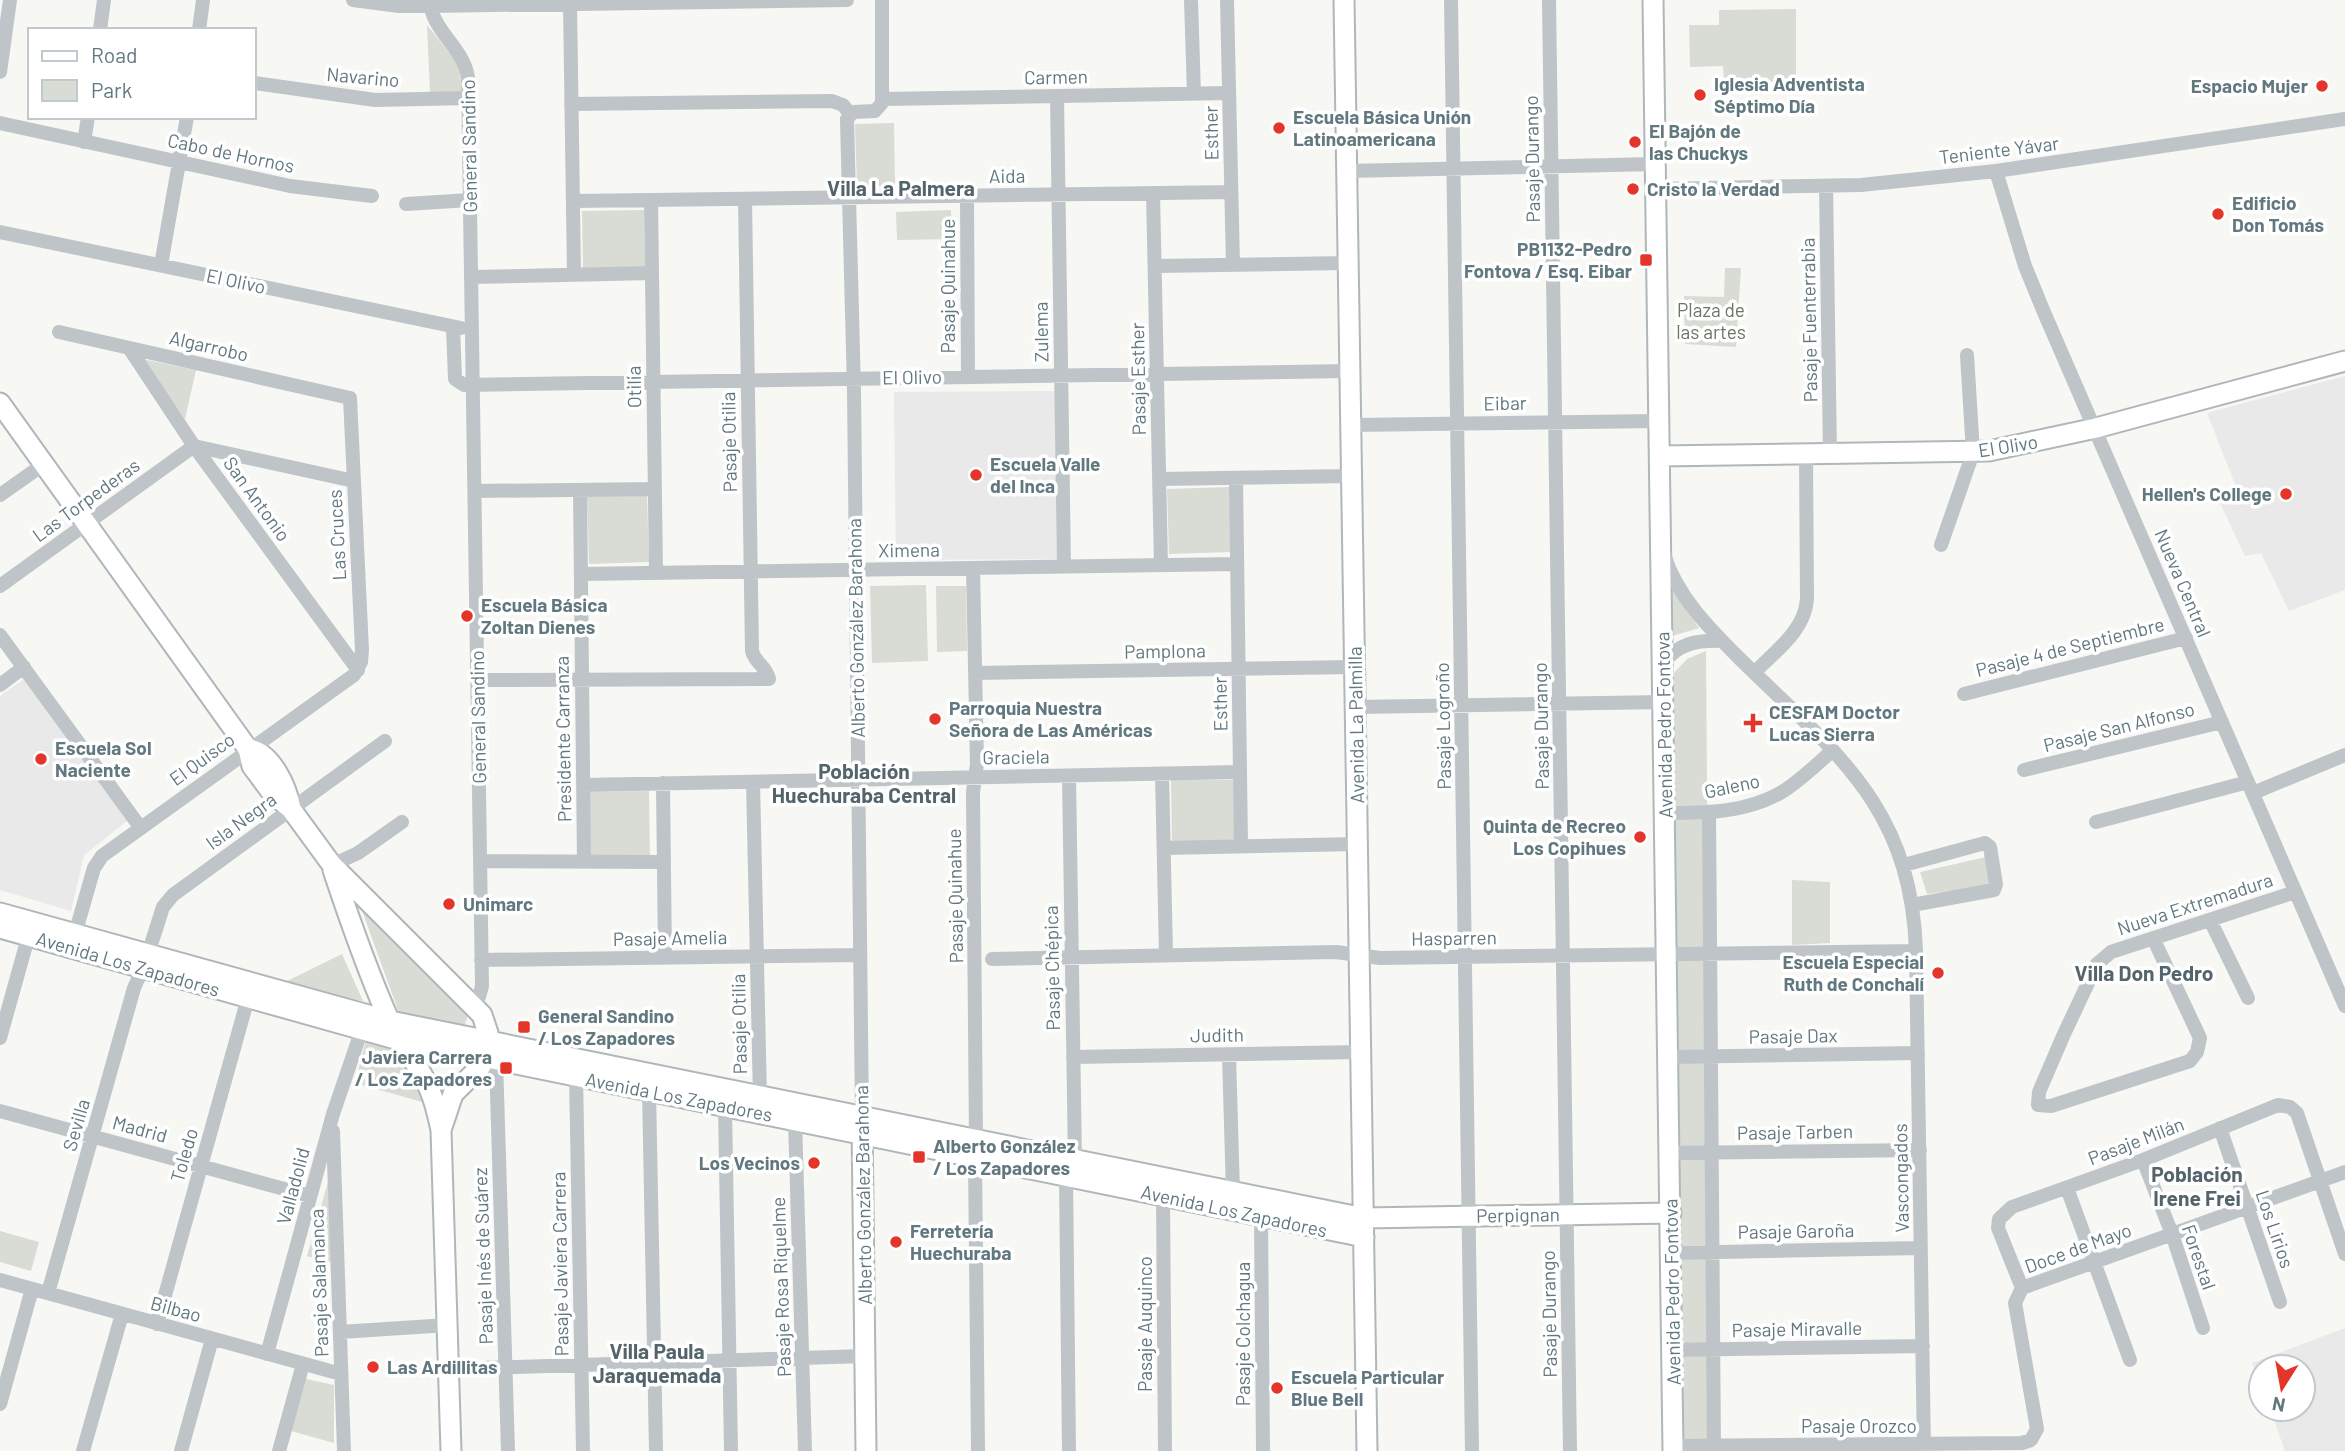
<svg xmlns="http://www.w3.org/2000/svg" width="2345" height="1451" viewBox="0 0 2345 1451" font-family="Barlow,sans-serif">
<rect width="100%" height="100%" fill="#f7f7f4"/>
<path fill="#e8e9e8" d="M2345,376V590L2289,611L2261,553L2245,556L2218,499L2237,489L2207,413Z
M1055,391L1057,559L896,560L894,392Z
M24,679L127,821L84,855L71,911L0,890V696Z
M2345,1328V1451H2285L2270,1409H2303V1367H2261V1387L2252,1363Z"/>
<path fill="#d8dcd4" d="M1796,9V82L1724,83L1723,66L1690,67L1689,25H1719V10Z
M427,25L459,65L462,92L430,93Z
M894,123L895,185L857,188L855,124Z
M644,210L645,269H583L582,211Z
M951,210L952,239L897,240L896,212Z
M1725,268H1741L1736,347L1685,344L1684,296L1724,297Z
M142,359L196,370L185,419Z
M1230,487L1232,552L1169,554L1167,489Z
M647,495L649,562L589,564L587,496Z
M1668,583L1699,628L1669,637Z
M926,585L928,661L872,663L870,586Z
M936,586H966L967,651L937,652Z
M1706,651L1712,1451H1679L1672,675L1687,659Z
M1171,780H1234L1235,845H1172Z
M649,791L650,858L589,859L587,792Z
M1986,857L1991,886L1927,894L1920,872Z
M1792,880L1830,882V943L1792,945Z
M360,905L469,1013L463,1029L399,1013Z
M342,954L363,1001L281,984Z
M366,1040L386,1044L422,1079L426,1103L355,1083Z
M330,1175L331,1262L307,1256Z
M0,1231L39,1242L31,1271L0,1262Z
M306,1379L334,1385V1443L291,1431Z"/>
<g fill="none" stroke-linecap="round" stroke-linejoin="round">
<g stroke="#aeb7ba" stroke-width="23">
<path id="secondary" d="M1344,0L1367,1451
M1653,0L1673,1451
M0,403L248,749L252,766L272,793L291,809L332,865L482,1015L488,1033L485,1058L481,1066L453,1094L441,1130
M1660,456L1989,451L2096,428L2345,361
M248,749C272,752 287,788 291,809
M333,870C350,921 368,973 390,1022C400,1043 414,1059 424,1078C433,1094 437,1112 441,1130L451,1451
M0,913L390,1021L1364,1218L1671,1213
M0,928L399,1040L1364,1237
M862,1122L866,1451"/>
</g>
<path stroke="#bec4c7" stroke-width="14" d="M353,0L399,6H430L847,0
M430,0C431,31 464,47 468,78L482,986L479,997L472,1003
M1191,0L1194,94
M1227,0L1233,265
M1451,0L1472,1451
M1549,0L1570,1451
M570,4L574,275
M100,30L104,0
M199,30L203,0
M0,72L10,0
M254,83L375,100L469,98
M1057,96L1064,566
M883,99L1229,93
M571,104L832,101L843,105L850,114
M0,123L290,186L372,196
M84,142L88,117
M1347,171L1655,164
M1996,171L2025,266L2043,310L2345,1006
M1826,186L1830,454
M1656,189L1861,185L1996,171L2345,119
M1153,193L1161,565
M967,195L968,376
M651,200L656,573
M573,201L1231,192
M406,204L470,200
M0,232L461,328
M161,265L187,117
M1155,266L1348,263
M471,277L652,273
M453,327L455,379L464,385L1350,371
M59,332L350,398L362,650L361,662L354,675L102,856L94,868L75,934
M129,348L194,446L358,670
M1351,425L1659,421
M194,446L354,481
M1236,478L1241,846
M1159,479L1352,476
M580,490L584,861
M475,491L655,489
M0,495L44,464
M1941,545L1973,453L1967,355
M1664,554C1676,595 1709,628 1738,657C1834,752 1911,804 1916,951L1924,1451
M973,568L977,764L973,792L976,1141
M581,574L1237,564
M0,586L194,446
M0,635L140,827
M1663,664C1677,643 1698,640 1722,641
M975,673L1355,667
M1754,673C1775,651 1805,631 1807,599L1806,454
M477,680L769,679C766,666 755,663 752,651L745,199
M0,685L24,667
M1964,694L2186,638
M1356,707L1663,702
M2024,770L2222,722
M1162,774L1166,955
M1069,776L1075,1161
M753,782L760,1098
M663,783L665,958
M583,785L1240,772
M2253,793L2345,755
M1665,813C1706,813 1746,813 1782,792C1800,781 1817,764 1833,750
M1709,813L1714,1451
M2096,822L2248,782
M1164,848L1358,844
M480,861L664,862
M332,865L358,853L402,822
M1904,865L1985,843L1990,847L1996,884L1994,890L1912,905
M2210,920L2248,998
M2153,938L2200,1038L2197,1052L2190,1061L2051,1106L2038,1105L2039,1092L2064,1034L2097,964L2111,952L2295,892
M148,954L163,907L173,895L385,741
M992,959L1336,952L1380,958L1916,951
M481,960L860,955
M0,1038L31,927
M1229,1055L1233,1193
M1073,1057L1362,1052
M1669,1057L1918,1053
M496,1060L508,1451
M576,1076L583,1451
M649,1091L656,1451
M725,1107L731,1451
M0,1111L310,1196
M862,1118L854,390L847,119L853,112L875,111L882,103V0
M795,1121L805,1451
M2220,1128L2280,1302
M333,1131L344,1451
M1670,1153L1920,1150
M975,1158L978,1451
M2143,1160L2172,1234L2203,1328
M1066,1176L1069,1451
M2067,1188L2130,1360
M1163,1196L1165,1451
M1261,1216L1263,1451
M1671,1253L1921,1248
M0,1280L341,1374
M2022,1288L2345,1172
M48,1293L134,988L143,968
M157,1324L248,998
M340,1332L448,1325
M1672,1350L1923,1346
M267,1354L333,1114L362,1029
M449,1369L865,1356
M0,1404L32,1289
M1673,1446L2022,1443L2031,1440L2037,1429L2015,1303L2022,1288L1998,1228L1999,1219L2012,1207L2143,1160L2278,1105L2290,1107L2297,1113L2345,1254
M83,1451L122,1314
M181,1451L212,1339
M279,1451L303,1364"/>
<use href="#secondary" stroke="#fff" stroke-width="19"/>
</g>
<g fill="#e33529" stroke="#fff" stroke-width="2.5">
<circle cx="2322" cy="86" r="7"/>
<circle cx="1700" cy="95" r="7"/>
<circle cx="1279" cy="128" r="7"/>
<circle cx="1635" cy="142" r="7"/>
<circle cx="1633" cy="189" r="7"/>
<circle cx="2218" cy="214" r="7"/>
<rect x="1639" y="253" width="14" height="14" rx="3.5"/>
<circle cx="976" cy="475" r="7"/>
<circle cx="2286" cy="494" r="7"/>
<circle cx="467" cy="616" r="7"/>
<circle cx="935" cy="719" r="7"/>
<path d="M1749.5 712.5h7v7h7v7h-7v7h-7v-7h-7v-7h7z"/>
<circle cx="41" cy="759" r="7"/>
<circle cx="1640" cy="837" r="7"/>
<circle cx="449" cy="904" r="7"/>
<circle cx="1938" cy="973" r="7"/>
<rect x="517" y="1020" width="14" height="14" rx="3.5"/>
<rect x="499" y="1061" width="14" height="14" rx="3.5"/>
<rect x="912" y="1150" width="14" height="14" rx="3.5"/>
<circle cx="814" cy="1163" r="7"/>
<circle cx="896" cy="1242" r="7"/>
<circle cx="373" cy="1367" r="7"/>
<circle cx="1277" cy="1388" r="7"/>
</g>
<g text-anchor="middle" stroke-width="7" stroke-linejoin="round" paint-order="stroke">
<g font-size="19" fill="#62787f" stroke="#fff">
<text transform="translate(363 77) rotate(5)" y="7">Navarino</text>
<text transform="translate(1056 77) rotate(-1)" y="7">Carmen</text>
<text transform="translate(1211 133) rotate(-91)" y="7">Esther</text>
<text transform="translate(469 146) rotate(-91)" y="7">General Sandino</text>
<text transform="translate(1999 150) rotate(-7)" y="7">Teniente Yávar</text>
<text transform="translate(231 153) rotate(12)" y="7">Cabo de Hornos</text>
<text transform="translate(1532 159) rotate(-91)" y="7">Pasaje Durango</text>
<text transform="translate(1007 176) rotate(-1)" y="7">Aida</text>
<text transform="translate(236 281) rotate(12)" y="7">El Olivo</text>
<text transform="translate(948 286) rotate(-90)" y="7">Pasaje Quinahue</text>
<text transform="translate(1809 320) rotate(-91)" y="7">Pasaje Fuenterrabia</text>
<text transform="translate(1041 332) rotate(-91)" y="7">Zulema</text>
<text transform="translate(209 346) rotate(13)" y="7">Algarrobo</text>
<text transform="translate(912 377) rotate(-1)" y="7">El Olivo</text>
<text transform="translate(1138 379) rotate(-91)" y="7">Pasaje Esther</text>
<text transform="translate(634 387) rotate(-91)" y="7">Otilia</text>
<text transform="translate(1505 403) rotate(-1)" y="7">Eibar</text>
<text transform="translate(729 442) rotate(-91)" y="7">Pasaje Otilia</text>
<text transform="translate(2008 446) rotate(-9)" y="7">El Olivo</text>
<text transform="translate(257 499) rotate(54)" y="7">San Antonio</text>
<text transform="translate(86 500) rotate(-36)" y="7">Las Torpederas</text>
<text transform="translate(337 535) rotate(-93)" y="7">Las Cruces</text>
<text transform="translate(909 550) rotate(-1)" y="7">Ximena</text>
<text transform="translate(2183 583) rotate(67)" y="7">Nueva Central</text>
<text transform="translate(856 628) rotate(-91)" y="7">Alberto González Barahona</text>
<text transform="translate(2070 647) rotate(-14)" y="7">Pasaje 4 de Septiembre</text>
<text transform="translate(1165 651) rotate(-1)" y="7">Pamplona</text>
<text transform="translate(1220 704) rotate(-91)" y="7">Esther</text>
<text transform="translate(478 717) rotate(-91)" y="7">General Sandino</text>
<text transform="translate(1356 725) rotate(-91)" y="7">Avenida La Palmilla</text>
<text transform="translate(1664 725) rotate(-91)" y="7">Avenida Pedro Fontova</text>
<text transform="translate(1443 726) rotate(-91)" y="7">Pasaje Logroño</text>
<text transform="translate(1541 726) rotate(-91)" y="7">Pasaje Durango</text>
<text transform="translate(2119 727) rotate(-14)" y="7">Pasaje San Alfonso</text>
<text transform="translate(563 739) rotate(-91)" y="7">Presidente Carranza</text>
<text transform="translate(1016 757) rotate(-1)" y="7">Graciela</text>
<text transform="translate(202 759) rotate(-36)" y="7">El Quisco</text>
<text transform="translate(1732 786) rotate(-12)" y="7">Galeno</text>
<text transform="translate(241 821) rotate(-36)" y="7">Isla Negra</text>
<text transform="translate(955 896) rotate(-91)" y="7">Pasaje Quinahue</text>
<text transform="translate(2195 904) rotate(-18)" y="7">Nueva Extremadura</text>
<text transform="translate(670 938) rotate(-1)" y="7">Pasaje Amelia</text>
<text transform="translate(1454 938) rotate(-1)" y="7">Hasparren</text>
<text transform="translate(128 964) rotate(16)" y="7">Avenida Los Zapadores</text>
<text transform="translate(1052 968) rotate(-91)" y="7">Pasaje Chépica</text>
<text transform="translate(739 1024) rotate(-91)" y="7">Pasaje Otilia</text>
<text transform="translate(1217 1035) rotate(-1)" y="7">Judith</text>
<text transform="translate(1793 1036) rotate(-1)" y="7">Pasaje Dax</text>
<text transform="translate(679 1097) rotate(11)" y="7">Avenida Los Zapadores</text>
<text transform="translate(76 1125) rotate(-74)" y="7">Sevilla</text>
<text transform="translate(140 1129) rotate(15)" y="7">Madrid</text>
<text transform="translate(1795 1132) rotate(-1)" y="7">Pasaje Tarben</text>
<text transform="translate(2136 1141) rotate(-21)" y="7">Pasaje Milán</text>
<text transform="translate(184 1155) rotate(-74)" y="7">Toledo</text>
<text transform="translate(1901 1178) rotate(-91)" y="7">Vascongados</text>
<text transform="translate(293 1186) rotate(-75)" y="7">Valladolid</text>
<text transform="translate(863 1195) rotate(-91)" y="7">Alberto González Barahona</text>
<text transform="translate(1234 1211) rotate(12)" y="7">Avenida Los Zapadores</text>
<text transform="translate(1518 1215) rotate(-1)" y="7">Perpignan</text>
<text transform="translate(2275 1229) rotate(71)" y="7">Los Lirios</text>
<text transform="translate(1796 1231) rotate(-1)" y="7">Pasaje Garoña</text>
<text transform="translate(2078 1248) rotate(-20)" y="7">Doce de Mayo</text>
<text transform="translate(483 1256) rotate(-92)" y="7">Pasaje Inés de Suárez</text>
<text transform="translate(2199 1257) rotate(71)" y="7">Forestal</text>
<text transform="translate(560 1264) rotate(-91)" y="7">Pasaje Javiera Carrera</text>
<text transform="translate(319 1283) rotate(-92)" y="7">Pasaje Salamanca</text>
<text transform="translate(781 1287) rotate(-92)" y="7">Pasaje Rosa Riquelme</text>
<text transform="translate(1672 1292) rotate(-91)" y="7">Avenida Pedro Fontova</text>
<text transform="translate(176 1309) rotate(15)" y="7">Bilbao</text>
<text transform="translate(1549 1314) rotate(-91)" y="7">Pasaje Durango</text>
<text transform="translate(1145 1324) rotate(-90)" y="7">Pasaje Auquinco</text>
<text transform="translate(1797 1329) rotate(-1)" y="7">Pasaje Miravalle</text>
<text transform="translate(1243 1334) rotate(-90)" y="7">Pasaje Colchagua</text>
<text x="1859" y="1433">Pasaje Orozco</text>
</g>
<g font-size="19" font-weight="bold" fill="#62787f" stroke="#fff" text-anchor="start">
<text x="1714" y="91">Iglesia Adventista<tspan x="1714" dy="22">Séptimo Día</tspan></text>
<text x="2308" y="93" text-anchor="end">Espacio Mujer</text>
<text x="1293" y="124">Escuela Básica Unión<tspan x="1293" dy="22">Latinoamericana</tspan></text>
<text x="1649" y="138">El Bajón de<tspan x="1649" dy="22">las Chuckys</tspan></text>
<text x="1647" y="196">Cristo la Verdad</text>
<text x="2232" y="210">Edificio<tspan x="2232" dy="22">Don Tomás</tspan></text>
<text x="1632" y="256" text-anchor="end">PB1132-Pedro<tspan x="1632" dy="22">Fontova / Esq. Eibar</tspan></text>
<text x="990" y="471">Escuela Valle<tspan x="990" dy="22">del Inca</tspan></text>
<text x="2272" y="501" text-anchor="end">Hellen's College</text>
<text x="481" y="612">Escuela Básica<tspan x="481" dy="22">Zoltan Dienes</tspan></text>
<text x="949" y="715">Parroquia Nuestra<tspan x="949" dy="22">Señora de Las Américas</tspan></text>
<text x="1769" y="719">CESFAM Doctor<tspan x="1769" dy="22">Lucas Sierra</tspan></text>
<text x="55" y="755">Escuela Sol<tspan x="55" dy="22">Naciente</tspan></text>
<text x="1626" y="833" text-anchor="end">Quinta de Recreo<tspan x="1626" dy="22">Los Copihues</tspan></text>
<text x="463" y="911">Unimarc</text>
<text x="1924" y="969" text-anchor="end">Escuela Especial<tspan x="1924" dy="22">Ruth de Conchalí</tspan></text>
<text x="538" y="1023">General Sandino<tspan x="538" dy="22">/ Los Zapadores</tspan></text>
<text x="492" y="1064" text-anchor="end">Javiera Carrera<tspan x="492" dy="22">/ Los Zapadores</tspan></text>
<text x="933" y="1153">Alberto González<tspan x="933" dy="22">/ Los Zapadores</tspan></text>
<text x="800" y="1170" text-anchor="end">Los Vecinos</text>
<text x="910" y="1238">Ferretería<tspan x="910" dy="22">Huechuraba</tspan></text>
<text x="387" y="1374">Las Ardillitas</text>
<text x="1291" y="1384">Escuela Particular<tspan x="1291" dy="22">Blue Bell</tspan></text>
</g>
<g font-size="19" fill="#697861" stroke="#fff">
<text x="1711" y="317">Plaza de<tspan x="1711" dy="22">las artes</tspan></text>
</g>
<g font-size="21" font-weight="bold" fill="#54646b" stroke="#fff">
<text x="901" y="196">Villa La Palmera</text>
<text x="864" y="779">Población<tspan x="864" dy="24">Huechuraba Central</tspan></text>
<text x="2144" y="981">Villa Don Pedro</text>
<text x="2197" y="1182">Población<tspan x="2197" dy="24">Irene Frei</tspan></text>
<text x="657" y="1359">Villa Paula<tspan x="657" dy="24">Jaraquemada</tspan></text>
</g>
</g>
<rect x="28" y="28" width="228" height="91" fill="#ffffff" stroke="#c0c9cc" stroke-width="2"/>
<rect x="42" y="51" width="35" height="10" fill="#ffffff" stroke="#c0c9cc" stroke-width="2"/>
<text x="91" y="63" font-size="21" fill="#62787f">Road</text>
<rect x="42" y="80" width="35" height="21" fill="#d8dcd4" stroke="#c0c9cc" stroke-width="2"/>
<text x="91" y="98" font-size="21" fill="#62787f">Park</text>
<g transform="translate(2282 1388) rotate(191)"><circle r="33" fill="#ffffff" stroke="#c0c9cc" stroke-width="2"/>
<path d="M0-5L12 26L0 18L-12 26Z" fill="#e33529"/>
<text y="-10" font-size="19" font-weight="bold" text-anchor="middle" fill="#62787f">N</text>
</g>
</svg>
